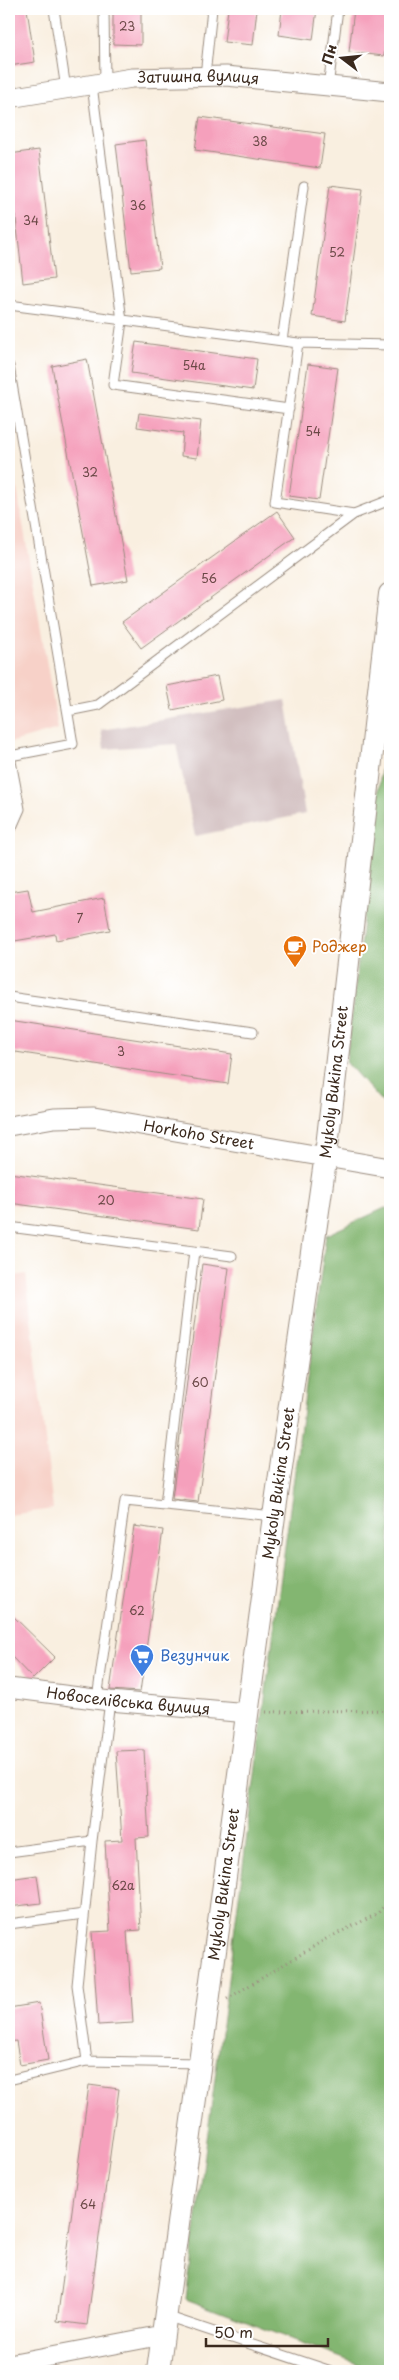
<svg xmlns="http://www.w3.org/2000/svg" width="399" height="2380" viewBox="0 0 399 2380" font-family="'Playpen Sans',sans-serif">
<rect width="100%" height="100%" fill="#fff"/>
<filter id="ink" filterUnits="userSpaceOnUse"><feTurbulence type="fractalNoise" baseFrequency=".02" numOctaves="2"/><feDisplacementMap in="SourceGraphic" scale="10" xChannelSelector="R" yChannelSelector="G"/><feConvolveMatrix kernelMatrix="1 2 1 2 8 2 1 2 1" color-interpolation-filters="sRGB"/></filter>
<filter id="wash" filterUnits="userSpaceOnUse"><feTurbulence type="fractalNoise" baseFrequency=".0096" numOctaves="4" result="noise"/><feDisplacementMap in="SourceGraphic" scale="20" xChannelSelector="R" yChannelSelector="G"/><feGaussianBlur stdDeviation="1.12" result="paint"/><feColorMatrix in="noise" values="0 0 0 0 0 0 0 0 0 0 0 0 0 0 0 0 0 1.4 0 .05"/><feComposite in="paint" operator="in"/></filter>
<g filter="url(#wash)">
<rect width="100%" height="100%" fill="#f9efe0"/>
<path fill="#f7d1c8" d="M14,472L58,729L9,743V473Z
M26,1274L53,1509L9,1515V1277Z"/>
<path fill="#d2bfc0" d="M286,700L305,814L195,836L176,744L104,749L101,730Z"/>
<path fill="#83b671" stroke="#5f7048" d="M390,696V1111L346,1062Z
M385,1208L390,1209V2371H376L186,2299L326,1235Z"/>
<g id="blocks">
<path fill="#f5a0bc" d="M9,9H27L35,62L9,66Z
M113,9H141V45L113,44Z
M228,9H257L253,45L224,42Z
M282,9H317L313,40L279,35Z
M354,9H390L384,56L349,52Z
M200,117L325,134L320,168L195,150Z
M145,140L160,268L131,271L116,144Z
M39,150L54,279L23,283L9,154Z
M330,185L363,189L345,321L312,316Z
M136,342L257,359L253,390L131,373Z
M87,359L128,580L93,586L52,366Z
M308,364L338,368L319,500L289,496Z
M139,413L201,421L197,458L181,456L183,433L137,427Z
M277,511L295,537L141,648L122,622Z
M217,676L222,700L172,710L167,686Z
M28,889L33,912L104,898L110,930L56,940L55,934L9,942V892Z
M9,1020L232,1054L228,1084L9,1051Z
M9,1173L203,1199L199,1229L9,1203Z
M202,1264L229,1268L198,1502L172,1499Z
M134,1526L163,1530L140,1692L110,1690Z
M9,1612L55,1657L33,1679L9,1654Z
M144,1750L149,1837L136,1838L141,1930L127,1931L133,2023L98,2025L92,1932L110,1931L105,1841L122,1840L116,1751Z
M37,1875L41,1903L9,1907V1879Z
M39,2003L48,2060L20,2065L16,2041L9,2042V2008Z
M89,2085L119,2089L87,2325L57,2321Z"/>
</g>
</g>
<g filter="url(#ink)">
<use href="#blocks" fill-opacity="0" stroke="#9a8c7f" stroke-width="1"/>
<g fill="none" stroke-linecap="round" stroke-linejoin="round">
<g stroke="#9a8c7f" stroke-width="11">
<path id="service" d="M54,9L66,89
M104,9L105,83
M205,76L212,9
M92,85L122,321L113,385L289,409
M328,87L338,9
M9,305L298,343L390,345
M282,341L304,186
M298,343L275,502L354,514
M9,366L73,744L10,756L20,809L9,834
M68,711L98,705L354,514L390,500
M9,997L253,1032
M9,1227L232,1256
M165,1505L194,1251
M97,1699L125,1501L274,1516
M110,1701L92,1841L77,1985L87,2061L200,2063
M9,1852L92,1841
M9,1924L84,1914
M9,2080L87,2061
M166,2316L331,2371"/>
</g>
<g stroke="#9a8c7f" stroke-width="21">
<g id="minor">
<path id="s1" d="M9,98L132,78L226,76L390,92"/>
<path id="s2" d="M9,1126L54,1118L94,1117L390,1168"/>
<path id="s3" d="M9,1688L110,1701L248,1713"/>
<path d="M9,2364L163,2335"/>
</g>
</g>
<g stroke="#9a8c7f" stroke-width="24">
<g id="tertiary">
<path id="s4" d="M158,2371L274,1516L326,1155L390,594"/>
</g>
</g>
<path stroke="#9a8c7f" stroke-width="3" stroke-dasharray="1 4" stroke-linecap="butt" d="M266,1712L390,1710
M227,1999L326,1939L377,1914L390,1900"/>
<use href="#service" stroke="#fff" stroke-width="9"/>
<use href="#minor" stroke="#fff" stroke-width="19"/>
<use href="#tertiary" stroke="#fff" stroke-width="22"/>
</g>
</g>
<defs>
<g id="cafe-pin" transform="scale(1.25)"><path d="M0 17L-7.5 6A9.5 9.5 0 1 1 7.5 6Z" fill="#e8710a" stroke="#fff"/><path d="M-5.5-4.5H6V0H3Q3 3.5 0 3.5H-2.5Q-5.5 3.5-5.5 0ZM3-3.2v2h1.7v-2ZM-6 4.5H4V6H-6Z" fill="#fff"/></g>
<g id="supermarket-pin" transform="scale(1.25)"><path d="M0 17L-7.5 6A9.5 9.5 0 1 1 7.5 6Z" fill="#3f7fe0" stroke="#fff"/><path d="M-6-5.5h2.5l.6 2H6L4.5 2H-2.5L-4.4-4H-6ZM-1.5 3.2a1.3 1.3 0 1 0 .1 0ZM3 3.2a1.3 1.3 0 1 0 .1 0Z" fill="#fff"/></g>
</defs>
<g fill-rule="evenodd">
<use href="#cafe-pin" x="295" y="947"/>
<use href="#supermarket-pin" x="142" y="1656"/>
</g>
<g text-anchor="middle" stroke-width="4" stroke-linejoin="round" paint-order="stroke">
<g font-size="12" fill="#6a4846">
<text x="127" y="31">23</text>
<text x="260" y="146">38</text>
<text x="138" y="210">36</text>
<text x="31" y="225">34</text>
<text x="337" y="257">52</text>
<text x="194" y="370">54а</text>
<text x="313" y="436">54</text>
<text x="90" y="477">32</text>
<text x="209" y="583">56</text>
<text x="80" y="923">7</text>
<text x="121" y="1056">3</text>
<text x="106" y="1205">20</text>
<text x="200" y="1387">60</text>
<text x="137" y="1615">62</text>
<text x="123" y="1890">62а</text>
<text x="88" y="2209">64</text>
</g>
<g font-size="15" fill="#3b2a1e" stroke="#fff">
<text dy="5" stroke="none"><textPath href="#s1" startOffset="191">Затишна вулиця</textPath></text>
<text dy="5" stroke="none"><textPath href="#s4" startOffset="1301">Mykoly Bukina Street</textPath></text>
<text dy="5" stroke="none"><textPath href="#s2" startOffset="192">Horkoho Street</textPath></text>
<text dy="5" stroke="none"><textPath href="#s4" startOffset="896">Mykoly Bukina Street</textPath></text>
<text dy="5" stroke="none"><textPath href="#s3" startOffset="120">Новоселівська вулиця</textPath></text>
<text dy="5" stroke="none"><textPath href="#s4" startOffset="491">Mykoly Bukina Street</textPath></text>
</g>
<g font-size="15" fill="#c56008" stroke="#fff" text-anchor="start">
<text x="312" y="952">Роджер</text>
</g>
<g font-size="15" fill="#366cbe" stroke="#fff" text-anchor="start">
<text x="160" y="1661">Везунчик</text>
</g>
</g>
<rect width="399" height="2380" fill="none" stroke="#fff" stroke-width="30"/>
<g transform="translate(342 58) rotate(286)" stroke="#ffffff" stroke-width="4" paint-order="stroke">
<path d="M0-4L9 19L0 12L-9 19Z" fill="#3b2a1e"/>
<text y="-8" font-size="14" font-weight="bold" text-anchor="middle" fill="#3b2a1e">Пн</text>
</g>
<path d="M206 2338v8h122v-8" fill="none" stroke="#3b2a1e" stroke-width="2.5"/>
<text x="214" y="2338" font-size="15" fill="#3b2a1e" stroke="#ffffff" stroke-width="4" paint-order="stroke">50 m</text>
</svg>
